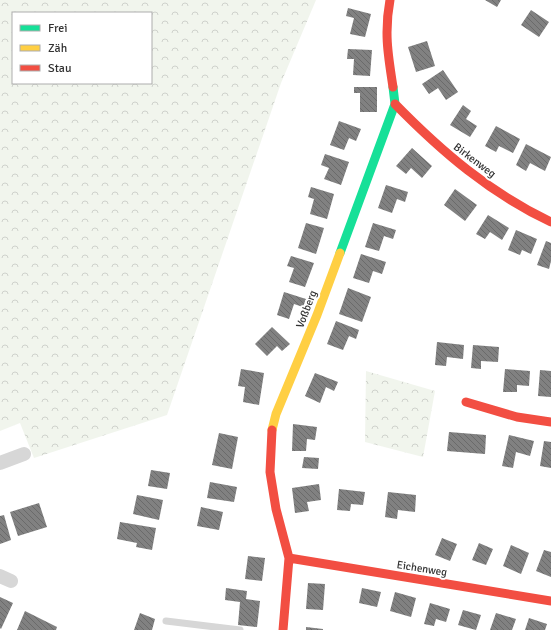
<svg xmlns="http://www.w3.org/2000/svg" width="551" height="630" viewBox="0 0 551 630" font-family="Signika,sans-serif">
<defs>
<pattern id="forest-crowns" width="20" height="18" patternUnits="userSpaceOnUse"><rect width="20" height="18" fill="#f1f5ed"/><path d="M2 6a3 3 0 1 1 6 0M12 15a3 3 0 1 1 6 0" fill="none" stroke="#cfd2cc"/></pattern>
<pattern id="building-back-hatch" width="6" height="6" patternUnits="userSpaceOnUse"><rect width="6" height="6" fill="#818181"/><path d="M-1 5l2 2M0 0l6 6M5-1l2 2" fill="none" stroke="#6a6a6a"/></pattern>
</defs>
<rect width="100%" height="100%" fill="#fff"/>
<path fill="url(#forest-crowns)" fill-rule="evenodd" d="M0,0H316L281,83L167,415L34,458L20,423L0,431ZM13,13H151V83H13Z
M366,371L435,391L423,457L365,442Z"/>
<path fill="url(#building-back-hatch)" d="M485,0H501L497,7Z
M348,8L371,14L365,37L350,34L354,18L346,16Z
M531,10L549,22L539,37L521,25Z
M427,41L435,66L416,72L408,47Z
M348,49L372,50L370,76L353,75L354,59H347Z
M443,70L458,92L446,100L438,88L429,94L422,84Z
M354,87H377V112H360V93H354Z
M463,105L471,111L466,119L477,126L470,137L450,125Z
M339,121L361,129L356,141L349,138L344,150L330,145Z
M496,126L520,139L513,153L499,146L496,152L485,146Z
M526,144L551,157L545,171L530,163L526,171L516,165Z
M412,148L432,166L422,178L411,168L406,174L396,166Z
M325,154L349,162L341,185L324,179L329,168L321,165Z
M386,185L408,192L405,202L397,199L392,213L378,208Z
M311,187L334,194L327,219L310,214L314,199L308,197Z
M455,189L477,205L465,221L444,205Z
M488,215L509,228L502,240L490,232L485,239L476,234Z
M306,223L324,228L316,254L298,248Z
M373,223L396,230L393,239L384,236L379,251L365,247Z
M516,230L537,239L531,254L522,250L520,255L508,250Z
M546,241L551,243V261L549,269L537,265Z
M361,254L386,262L382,274L373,271L369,283L353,278Z
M291,256L314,263L305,287L289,282L294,268L287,266Z
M348,288L371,297L362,322L339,314Z
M284,292L306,299L303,307L294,304L289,319L277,315Z
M336,321L359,330L356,339L349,336L343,350L327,344Z
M272,327L290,344L282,351L277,346L267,356L255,344Z
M437,342L464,345L463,359L447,357L446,366L435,365Z
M473,345L499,347L498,362L481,361V369L471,368Z
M241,369L264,373L259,405L243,402L245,387L238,386Z
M505,369L530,371L529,386L517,385V392H503Z
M540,370L551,371V397L538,396Z
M315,373L338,382L334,391L326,387L320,403L305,396Z
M293,424L317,427L315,440L307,439L306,451H292Z
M449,432L486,435L485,454L447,451Z
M219,433L238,437L232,469L212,465Z
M509,435L534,441L530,456L516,452L513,468L502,466Z
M544,441L551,442V468L540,466Z
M304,457L319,458L318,469L302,468Z
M151,470L170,473L167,489L148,486Z
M210,482L237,487L234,502L207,498Z
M319,484L321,500L307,502L309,511L295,513L292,488Z
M339,489L365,492L363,505L351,504L350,511L337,510Z
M388,492L416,495L415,512L398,510L397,519L385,517Z
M137,495L163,500L159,520L133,514Z
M39,503L47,527L18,536L10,512Z
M201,507L223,512L219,530L197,526Z
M4,515L11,540L0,544V516Z
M120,522L156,528L152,550L136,547L137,543L117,539Z
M442,538L457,544L450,561L435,555Z
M479,543L493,549L486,565L472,560Z
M511,545L529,553L521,574L503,566Z
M544,550L551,552V577L536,571Z
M248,556L265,558L262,581L245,579Z
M308,583L325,584L323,610L306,609Z
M226,588L247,591L246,599L260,601L257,627L238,625L240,602L225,600Z
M362,588L381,592L377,607L359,603Z
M395,592L416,598L411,617L390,611Z
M0,597L13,603L1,629L0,628Z
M430,603L450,609L446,622L436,619L434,626L424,624Z
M463,610L481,615L476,630L458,625Z
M25,611L57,627L56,630H17Z
M140,613L155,619L152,630H134Z
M496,613L516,619L512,630H490Z
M529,618L547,624L545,630H525Z
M306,627L323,629V630H306Z"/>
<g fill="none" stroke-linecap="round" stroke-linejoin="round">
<path stroke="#d7d7d7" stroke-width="7" d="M166,621L240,630"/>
<path stroke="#d7d7d7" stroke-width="14" d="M0,463L24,454
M0,576L11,581"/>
<path stroke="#16e098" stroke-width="9" d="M340,253L395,104L393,87"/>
<path stroke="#ffcf43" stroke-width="9" d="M272,430L276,414L317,315L340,253"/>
<path stroke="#f24e42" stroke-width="9" d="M390,0C384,32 388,55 393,87
M395,104C442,152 490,193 551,222
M466,402L517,417L551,422
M272,430L270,472L276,509L289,558L283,630
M289,558L551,601"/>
</g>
<g text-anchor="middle" stroke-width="4" stroke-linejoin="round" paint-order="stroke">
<g font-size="11" fill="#333" stroke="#fff">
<text transform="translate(475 160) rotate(37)" y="4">Birkenweg</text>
<text transform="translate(306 309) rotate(-69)" y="4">Voßberg</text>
<text transform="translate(422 568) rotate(9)" y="4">Eichenweg</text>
</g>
</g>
<rect x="12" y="12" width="140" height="72" fill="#ffffff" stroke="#adadad"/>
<rect x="20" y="25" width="20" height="6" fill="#16e098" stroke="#adadad"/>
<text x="48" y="32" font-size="12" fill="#333333">Frei</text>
<rect x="20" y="45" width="20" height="6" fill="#ffcf43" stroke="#adadad"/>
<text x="48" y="52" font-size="12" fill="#333333">Zäh</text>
<rect x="20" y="65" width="20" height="6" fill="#f24e42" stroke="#adadad"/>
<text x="48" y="72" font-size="12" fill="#333333">Stau</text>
</svg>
